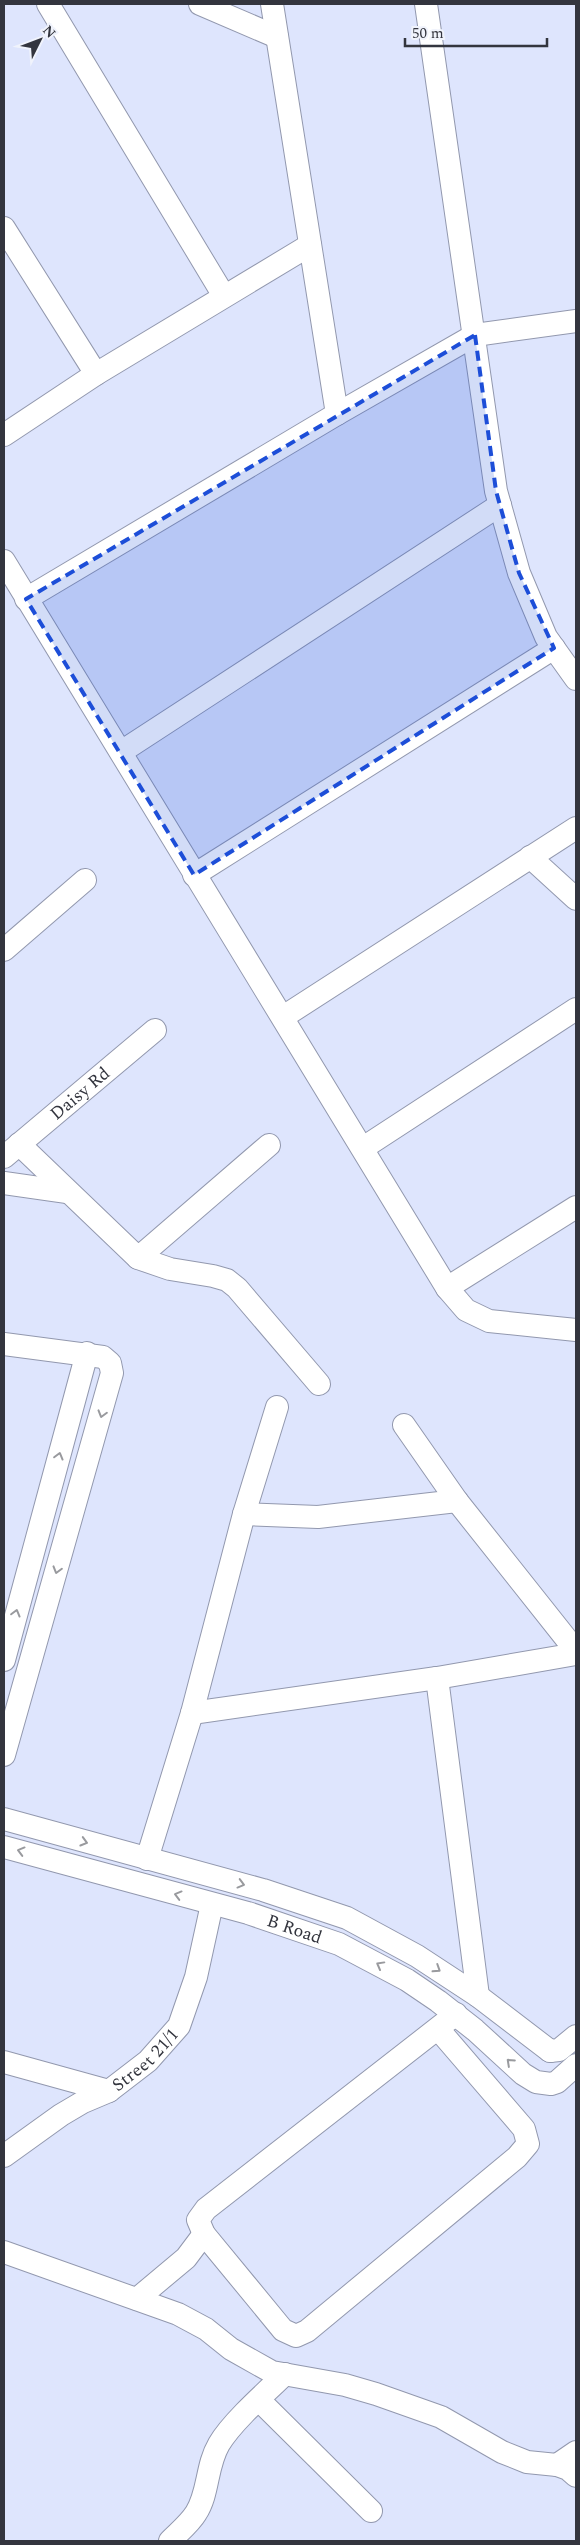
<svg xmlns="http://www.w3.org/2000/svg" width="580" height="2545" viewBox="0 0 580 2545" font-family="Spectral,serif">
<rect width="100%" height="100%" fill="#dee5fd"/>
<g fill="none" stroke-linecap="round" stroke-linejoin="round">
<g stroke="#9298ae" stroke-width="24">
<g id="street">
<path d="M48,4L224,296"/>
<path d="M200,4L277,37"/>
<path d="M272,4L337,414"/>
<path d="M426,4L496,491L519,573L546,637L576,679"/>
<path d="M4,228L96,374"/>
<path d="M4,435L96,374L310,245"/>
<path d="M4,561L447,1288L466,1310L489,1321L576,1330"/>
<path d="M26,599L337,414L475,335L576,321"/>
<path d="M121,752L500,505"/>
<path d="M530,857L576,899"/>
<path d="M194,875L554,648"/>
<path d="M4,950L85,880"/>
<path d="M283,1017L576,828"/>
<path d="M19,1144L138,1258L269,1145"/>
<path d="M363,1148L576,1009"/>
<path id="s1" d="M4,1157L155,1030"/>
<path d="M4,1183L67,1192"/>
<path d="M138,1258L170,1269L213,1276L227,1280L237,1288L319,1384"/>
<path d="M447,1288L576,1207"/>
<path d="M4,1344L103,1357L110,1363L112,1373L4,1755"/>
<path d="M404,1425L457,1501L576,1651"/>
<path d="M244,1514L318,1517L457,1501"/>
<path d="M4,1660L87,1353"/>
<path d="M437,1678L478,1996"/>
<path d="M192,1713L437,1678L576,1654"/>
<path d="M4,1819L263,1890L347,1918L417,1956L478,1996L550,2051"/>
<path id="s2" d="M4,1847L248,1913L339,1944L407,1980L438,2001L475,2030L523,2074L536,2082L551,2084L557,2082L576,2065"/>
<path d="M147,1859L192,1713L244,1514L277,1407"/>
<path d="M439,2030L524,2129L528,2144L517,2157L307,2331L296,2336L283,2330L204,2234L198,2220L206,2209L456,2014"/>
<path d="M550,2051L559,2050L576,2036"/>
<path d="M4,2062L109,2091"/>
<path id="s3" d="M4,2156L61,2115L83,2102L109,2091L148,2061L179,2026L196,1977L212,1904"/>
<path d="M4,2252L178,2314L206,2329L231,2349L272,2372L345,2385L376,2394L441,2417L502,2452L527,2462L557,2465L568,2469L576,2476"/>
<path d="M137,2299L186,2258L204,2234"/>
<path d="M259,2400L371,2511"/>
<path d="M557,2465L576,2452"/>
<path d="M170,2541C179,2532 190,2523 196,2513C209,2493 206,2466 219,2444C232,2422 266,2392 285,2374"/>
</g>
</g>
<use href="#street" stroke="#fff" stroke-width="22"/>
</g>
<defs><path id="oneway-chevron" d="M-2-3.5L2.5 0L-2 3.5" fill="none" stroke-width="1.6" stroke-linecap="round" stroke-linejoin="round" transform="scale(1.25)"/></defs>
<g stroke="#999a9e">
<use href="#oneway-chevron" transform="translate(102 1414) rotate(106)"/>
<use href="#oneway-chevron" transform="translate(59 1456) rotate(-75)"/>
<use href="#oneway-chevron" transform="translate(57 1570) rotate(106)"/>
<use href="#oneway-chevron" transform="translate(16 1613) rotate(-75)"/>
<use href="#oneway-chevron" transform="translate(84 1842) rotate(16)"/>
<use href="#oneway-chevron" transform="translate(21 1851) rotate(-165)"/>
<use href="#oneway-chevron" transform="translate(241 1884) rotate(15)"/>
<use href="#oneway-chevron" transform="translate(178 1895) rotate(-165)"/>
<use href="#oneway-chevron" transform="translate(380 1965) rotate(-151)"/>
<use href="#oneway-chevron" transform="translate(437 1969) rotate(33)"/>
<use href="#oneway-chevron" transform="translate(510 2062) rotate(-137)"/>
</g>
<path fill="#1d4ed8" fill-opacity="0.2" stroke="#1d4ed8" stroke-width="4" stroke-dasharray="10 6" stroke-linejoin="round" d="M475,335L496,491L519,573L554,648L194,875L26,599Z"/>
<g text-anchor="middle" stroke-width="4" stroke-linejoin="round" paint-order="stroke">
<g font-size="18" fill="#33353e" stroke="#f0f3fc">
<text dy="6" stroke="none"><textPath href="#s1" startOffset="99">Daisy Rd</textPath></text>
<text dy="6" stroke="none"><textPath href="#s2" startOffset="302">B Road</textPath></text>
<text dy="6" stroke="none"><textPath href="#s3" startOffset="172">Street 21/1</textPath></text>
</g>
</g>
<rect width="580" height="2545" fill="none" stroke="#33353e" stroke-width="10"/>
<g transform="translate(40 40) rotate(48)" stroke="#f0f3fc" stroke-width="4" paint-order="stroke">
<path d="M0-4L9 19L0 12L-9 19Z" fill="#33353e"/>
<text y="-8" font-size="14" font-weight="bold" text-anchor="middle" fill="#33353e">N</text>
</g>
<path d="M405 38v8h142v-8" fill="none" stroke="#33353e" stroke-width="2.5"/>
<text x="412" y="38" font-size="15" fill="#33353e" stroke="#f0f3fc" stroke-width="4" paint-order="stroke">50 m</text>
</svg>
